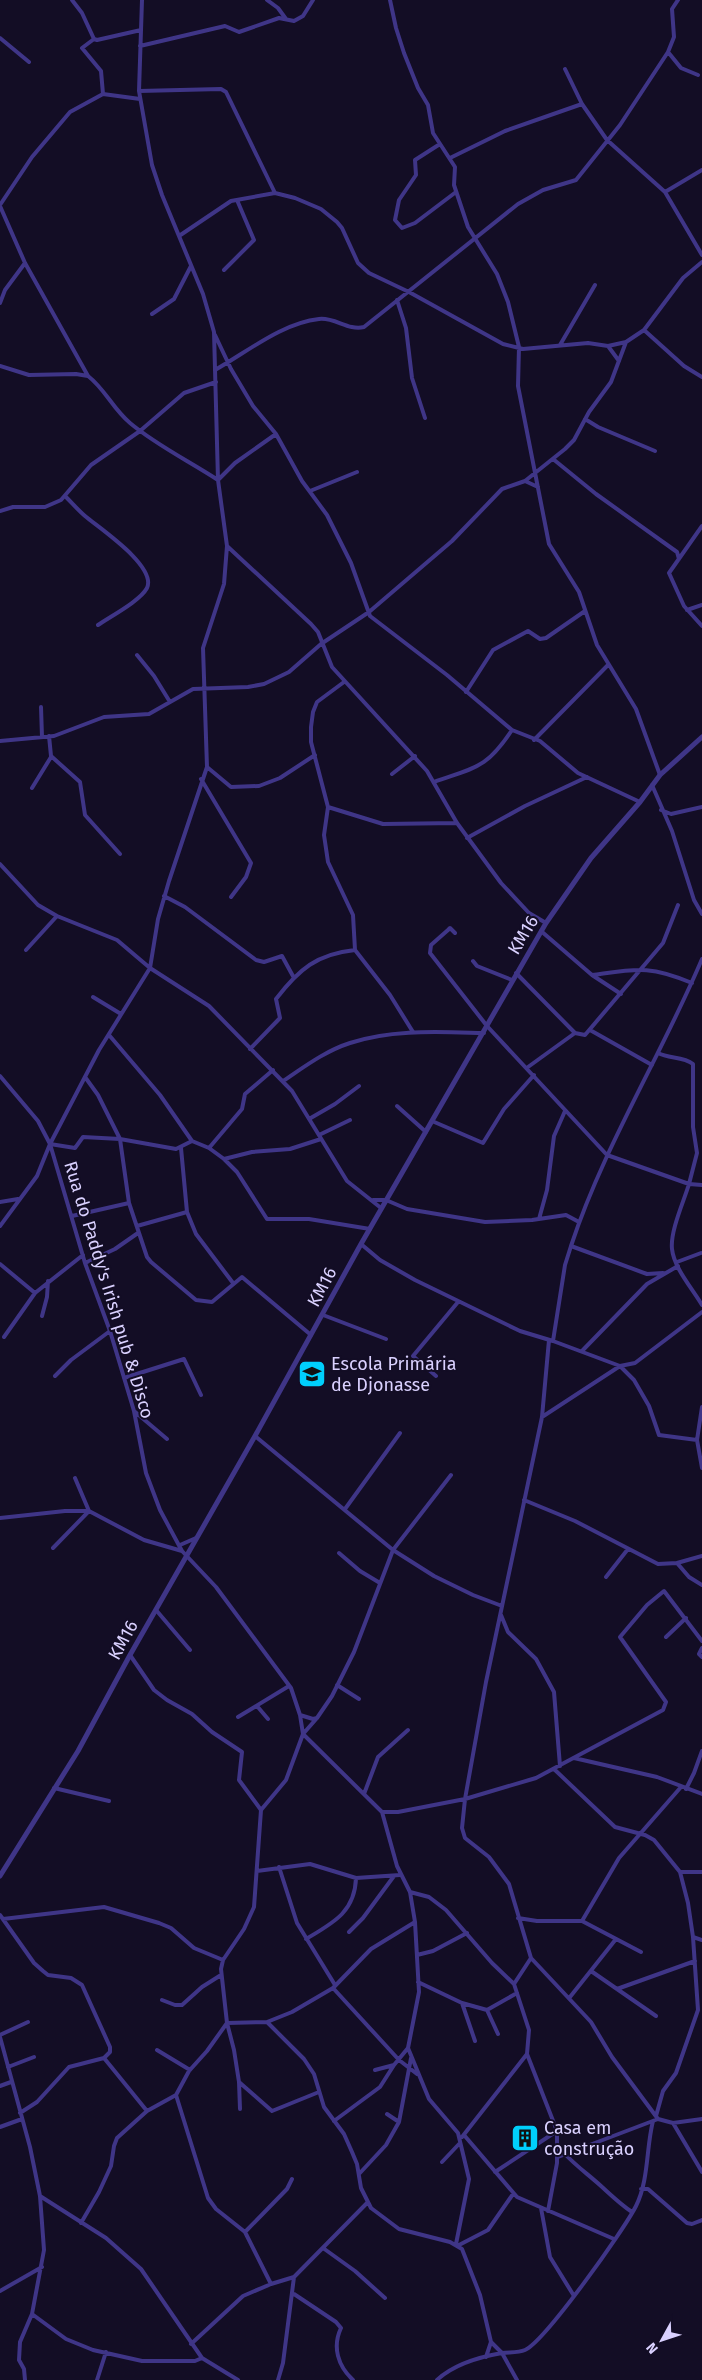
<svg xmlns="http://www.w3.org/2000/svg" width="702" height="2380" viewBox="0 0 702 2380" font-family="'Fira Sans',sans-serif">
<rect width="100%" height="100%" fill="#130d25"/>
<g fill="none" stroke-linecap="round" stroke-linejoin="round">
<path stroke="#3f3587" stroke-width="4" d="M72,0L82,13L94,39L97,40L141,30
M142,0L139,91L152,165L162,195L203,294L214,332L218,480L227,546L311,624L318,632L332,667L427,771L457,823L501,883L529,913L546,923
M267,0L278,8L286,19
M390,0L396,28L404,53L418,88L428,105L433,133L455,167L454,185L468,227L497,274L508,302L519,347L518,386L549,544L579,592L597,645L636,709L660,775
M0,38L29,62
M94,39L82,48L101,71L103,94
M140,46L225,26L239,32L279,18L294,21L303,16L313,0
M668,52L681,68L698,75
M565,69L582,104L607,140L665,192L702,255
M139,91L221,89L226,92L275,193
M440,144L415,160L416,175L399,200L395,220L402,228L415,223L456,192
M450,158L505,131L582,104
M665,192L702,170
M0,205L32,157L70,112L103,94L140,99
M0,206L25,263L88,376C105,389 113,409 130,423C156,445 189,461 218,480
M179,236L231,201L275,193L295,198L321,209L337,222L342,228L358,263L369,273L409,292L503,344L523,349L588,343L608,346L626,342
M224,270L254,240L237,200
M397,300L406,328L412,378L425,418
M0,303L5,290L25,263
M152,314L174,299L191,266
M644,330L684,366L702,377
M215,335L231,369L253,406L276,434L302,481L327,515L351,563L370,616L447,675L512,730L540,741L578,773L640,802
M560,345L595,285
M608,346L619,361
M0,366L29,375L76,374L88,376
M215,370C247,352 282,323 319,319C335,317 348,331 364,327L518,204L543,190L576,180L620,125L668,52L674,37L672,9L678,0
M585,419L598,427L655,451
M553,459L596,494L677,552L679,559
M218,480L235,463L276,434
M525,481L538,487
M310,491L357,472
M66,497C72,503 78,510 85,516C99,528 157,566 147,588C140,601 111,616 98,625
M0,511L13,507H45L61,500L91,465L140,431L184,393L216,382
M702,526L669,573L684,606L702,626
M687,610L702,605
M137,655L154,676L170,702
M344,682L317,702L313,712L311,727V742L328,807L324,835L328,862L353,915L355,950L390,995L413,1032
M466,692L493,650L528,631L540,639L546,638L585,611
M41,707L42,737
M49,736L51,756L80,782L85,815L120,854
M534,740L608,665
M0,741L54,736L104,717L149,714L193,689L248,687L264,684L289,672L321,644L369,612L452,541L502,489L525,481L565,449L574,440L589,412L611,382L626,342L644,330L683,278L702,262
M207,767L231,787L259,786L280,778L315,755
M392,774L415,756
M201,779L251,863L246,877L231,897
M434,782C476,767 486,769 512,730
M652,785L672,831L694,900L702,914
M32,788L51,757
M328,807L383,824L457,823
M661,810L671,814L702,807
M467,838L525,806L587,777
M0,864L38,905L57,916L117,940L150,968L209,1006L292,1091L347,1181L381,1208
M164,896L185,907L256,960L264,962L282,956L294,978
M541,931L592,975L621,994
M455,933L450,928L448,930L431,945L430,953L487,1026L607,1155L689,1184L702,1185
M26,950L57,916
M473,961L477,966L512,980
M516,973L575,1033L585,1035L663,943L678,905
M592,975C637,969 649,965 692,983
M93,997L121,1014
M590,1030L652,1065
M109,1035L160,1095L192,1141L209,1148L224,1159L237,1172L267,1219H309L370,1229
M250,1049L280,1018L276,999C299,969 317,954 355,950
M658,1053C669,1059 683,1056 693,1064V1127L697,1153L689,1184
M528,1067L575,1033
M0,1076L38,1121L50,1144L85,1263L110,1331L134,1411L146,1473L160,1510L182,1551
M85,1077L98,1095L120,1139L129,1203
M283,1081C304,1067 325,1051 350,1043C392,1029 439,1032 484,1033
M397,1106L426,1132
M309,1119L335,1104L359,1086
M432,1121L483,1143L504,1109L534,1075
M319,1135L350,1120
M50,1144L75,1148L83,1137L120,1139L176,1149L192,1141
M181,1148L187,1212
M209,1148L242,1109L245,1094L273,1070
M224,1159L252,1152L290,1149L321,1139
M689,1184C684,1201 670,1231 672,1249C674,1268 692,1288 702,1305
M373,1200H386L407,1209L485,1222L532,1220L566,1215L579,1222
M0,1202L18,1199
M72,1216L129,1203L147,1257L151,1262L196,1300L212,1302L242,1277L311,1335
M539,1219L547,1190L554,1136L565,1111
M0,1226L37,1176L50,1144L99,1050L150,968L158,919L169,881L207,767L203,648L224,584L227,546
M137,1226L187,1212L196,1234L233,1283
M361,1244L380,1260L415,1280L520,1331L553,1341L620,1366L634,1380L649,1406L659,1435L697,1440
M677,1262L701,1253
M85,1263L115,1249L138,1233
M0,1264L35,1293
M663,1273L647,1274L571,1246C604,1146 661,1056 702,959
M323,1315L386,1339
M42,1316L47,1297L48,1281
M4,1337L35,1293L83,1255
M549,1340L542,1417L486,1682L465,1799L462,1828L465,1838L489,1857L509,1884L531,1958L591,2022L612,2057L658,2119
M553,1341L565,1265L571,1246
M582,1351L647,1284L678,1266
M55,1376L71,1360L110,1331
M436,1376L413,1356L458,1302
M124,1378L184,1359L201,1395
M702,1407L697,1440L702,1468
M134,1411L167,1439
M542,1417L620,1366L635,1363L702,1312
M255,1436L393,1550L434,1576L473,1595L502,1606
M524,1500L575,1521L658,1564L677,1563L689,1577L702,1585
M345,1509L400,1433
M0,1518L65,1511H89L144,1540L182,1551L216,1587L291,1688L300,1715L303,1734L286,1780L261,1810L254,1907L244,1929L223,1960L221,1969L227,2023L234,2050L239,2082L272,2111L319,2092
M180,1545L196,1538
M53,1548L89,1511L75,1478
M339,1553L360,1571L380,1583
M677,1563L702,1556
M606,1577L628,1549
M156,1610L190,1650
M501,1615L508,1632L536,1659L554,1692L560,1766
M666,1637L686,1618
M702,1648L699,1654L702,1657
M130,1655L154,1690L167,1700L192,1714L212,1732L242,1752L239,1780L261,1810
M337,1685L359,1699
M257,1706L268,1719
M300,1715L313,1719L317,1718L332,1696L354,1652L393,1550L451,1475
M238,1717L289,1686
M317,1718L303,1734L382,1812L397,1866L410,1892L415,1922L419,1992L408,2048L429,2099L458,2133L469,2179L456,2244
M574,1758L657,1777L702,1794
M555,1770L615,1827L645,1835L654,1840L680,1872L688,1903L693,1937L698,2010L676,2073L663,2091L656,2116
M54,1788L109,1801
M686,1789L694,1773L702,1751
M364,1794L378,1757L408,1730
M382,1812H398L465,1799L536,1778L663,1710L666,1702L620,1637L647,1605L664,1591L702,1641
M279,1867L297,1923L335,1985
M257,1871L310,1864L356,1878L400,1875
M680,1872H702
M410,1892L429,1897L446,1910L492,1963L514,1984L529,2030L527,2054L557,2131V2163L548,2211
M0,1915L34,1963L43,1971L48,1975L71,1978L82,1985L110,2047V2052L104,2058
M518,1918L537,1921H582L641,1952
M3,1919L104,1907L159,1923L171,1928L194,1948L223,1960
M582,1921L619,1858L681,1787
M349,1932L363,1918L394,1876
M693,1937L702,1940
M306,1939C333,1923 355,1912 356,1878
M417,1955L433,1951L467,1933
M591,1971L656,2016
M418,1982L462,2003L487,2010L517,1993
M514,1984L531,1958
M333,1988L399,2060L417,2074
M617,1989L695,1961
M570,1997L616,1939
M162,2000L175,2005H182L202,1987L221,1975
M462,2003L475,2041
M487,2010L498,2034
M267,2022L304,2059L314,2074L324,2107L344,2134L352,2152L357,2164L361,2188L371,2208L399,2229L450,2242L462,2249L480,2295L491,2342L502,2353L517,2380
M227,2023L267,2022L292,2012L333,1988L371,1949L415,1922
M0,2035L28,2022
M0,2037L30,2147L40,2196
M157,2050L190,2070
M8,2067L34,2057
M375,2070L394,2065L408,2048
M239,2082L240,2109
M0,2086L11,2082
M176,2095L208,2198L216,2209L245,2232L271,2284
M20,2113L37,2102L69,2067L104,2058L147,2111
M387,2114L399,2122
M334,2121L380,2087L394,2065
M673,2123L702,2172
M0,2127L22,2119
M464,2135L517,2197L614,2239
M462,2137L527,2054
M565,2154C576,2166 589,2175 601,2186C612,2196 620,2204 632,2212
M558,2157L658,2119L673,2123L702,2119
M442,2162L459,2144
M495,2172L557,2131
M359,2174L386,2145L399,2122L411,2058
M641,2189H648L687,2223L692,2224L702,2220
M541,2208L550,2257L574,2296
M81,2223L99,2192L111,2166L114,2146L117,2138L147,2111L176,2095L189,2071L207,2051L227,2023
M245,2232L287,2189L292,2179
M459,2245L488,2230L513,2194
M323,2248L355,2271L385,2298
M0,2291L42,2267
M294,2294L336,2322L341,2328C332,2347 338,2366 353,2380
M32,2314L66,2339L93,2350L142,2361H195L202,2358
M191,2344L243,2296L271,2284L294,2277L368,2202
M486,2357L491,2342
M25,2380L24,2369L19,2360L20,2342L32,2314L44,2250L40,2196L106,2238L141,2269L202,2358L238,2380
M97,2380L106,2352
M278,2380L283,2363L294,2277
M437,2380C454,2364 479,2357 502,2353C509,2352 518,2353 525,2350C545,2341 624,2230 636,2206C649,2180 646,2148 653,2121"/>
<path stroke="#3f3587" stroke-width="5" d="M0,1876L78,1751L130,1655L255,1436L361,1244L546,923L591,858L640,802L660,775L702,737"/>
</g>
<defs>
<g id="school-square" transform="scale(1.4375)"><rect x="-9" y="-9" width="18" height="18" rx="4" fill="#00cffc" stroke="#130d25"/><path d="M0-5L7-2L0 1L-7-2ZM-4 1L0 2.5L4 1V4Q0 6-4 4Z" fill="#111"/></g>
<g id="building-square" transform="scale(1.4375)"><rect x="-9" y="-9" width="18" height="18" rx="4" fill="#00cffc" stroke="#130d25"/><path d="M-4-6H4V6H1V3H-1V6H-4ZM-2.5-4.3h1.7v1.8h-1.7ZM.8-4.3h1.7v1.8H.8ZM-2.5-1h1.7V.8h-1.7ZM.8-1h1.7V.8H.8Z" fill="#111"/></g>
</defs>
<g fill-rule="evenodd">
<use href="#school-square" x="312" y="1374"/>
<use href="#building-square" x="525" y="2138"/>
</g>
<g text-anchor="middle" stroke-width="4" stroke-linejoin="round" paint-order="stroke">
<g font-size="18" fill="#dad1ff" stroke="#130d25">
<text transform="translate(523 935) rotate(-59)" y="6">KM16</text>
<text transform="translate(322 1287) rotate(-62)" y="6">KM16</text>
<text transform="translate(109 1290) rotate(73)" y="6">Rua do Paddy's Irish pub &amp; Disco</text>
<text transform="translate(123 1640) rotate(-61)" y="6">KM16</text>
</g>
<g font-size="18" fill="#dad1ff" stroke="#130d25" text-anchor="start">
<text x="331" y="1370">Escola Primária<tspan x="331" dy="21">de Djonasse</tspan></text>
<text x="544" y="2134">Casa em<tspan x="544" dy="21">construção</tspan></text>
</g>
</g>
<g transform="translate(662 2340) rotate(230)" stroke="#130d25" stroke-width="4" paint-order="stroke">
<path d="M0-4L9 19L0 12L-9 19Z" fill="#dad1ff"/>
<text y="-8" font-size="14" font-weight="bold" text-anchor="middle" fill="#dad1ff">N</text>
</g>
</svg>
